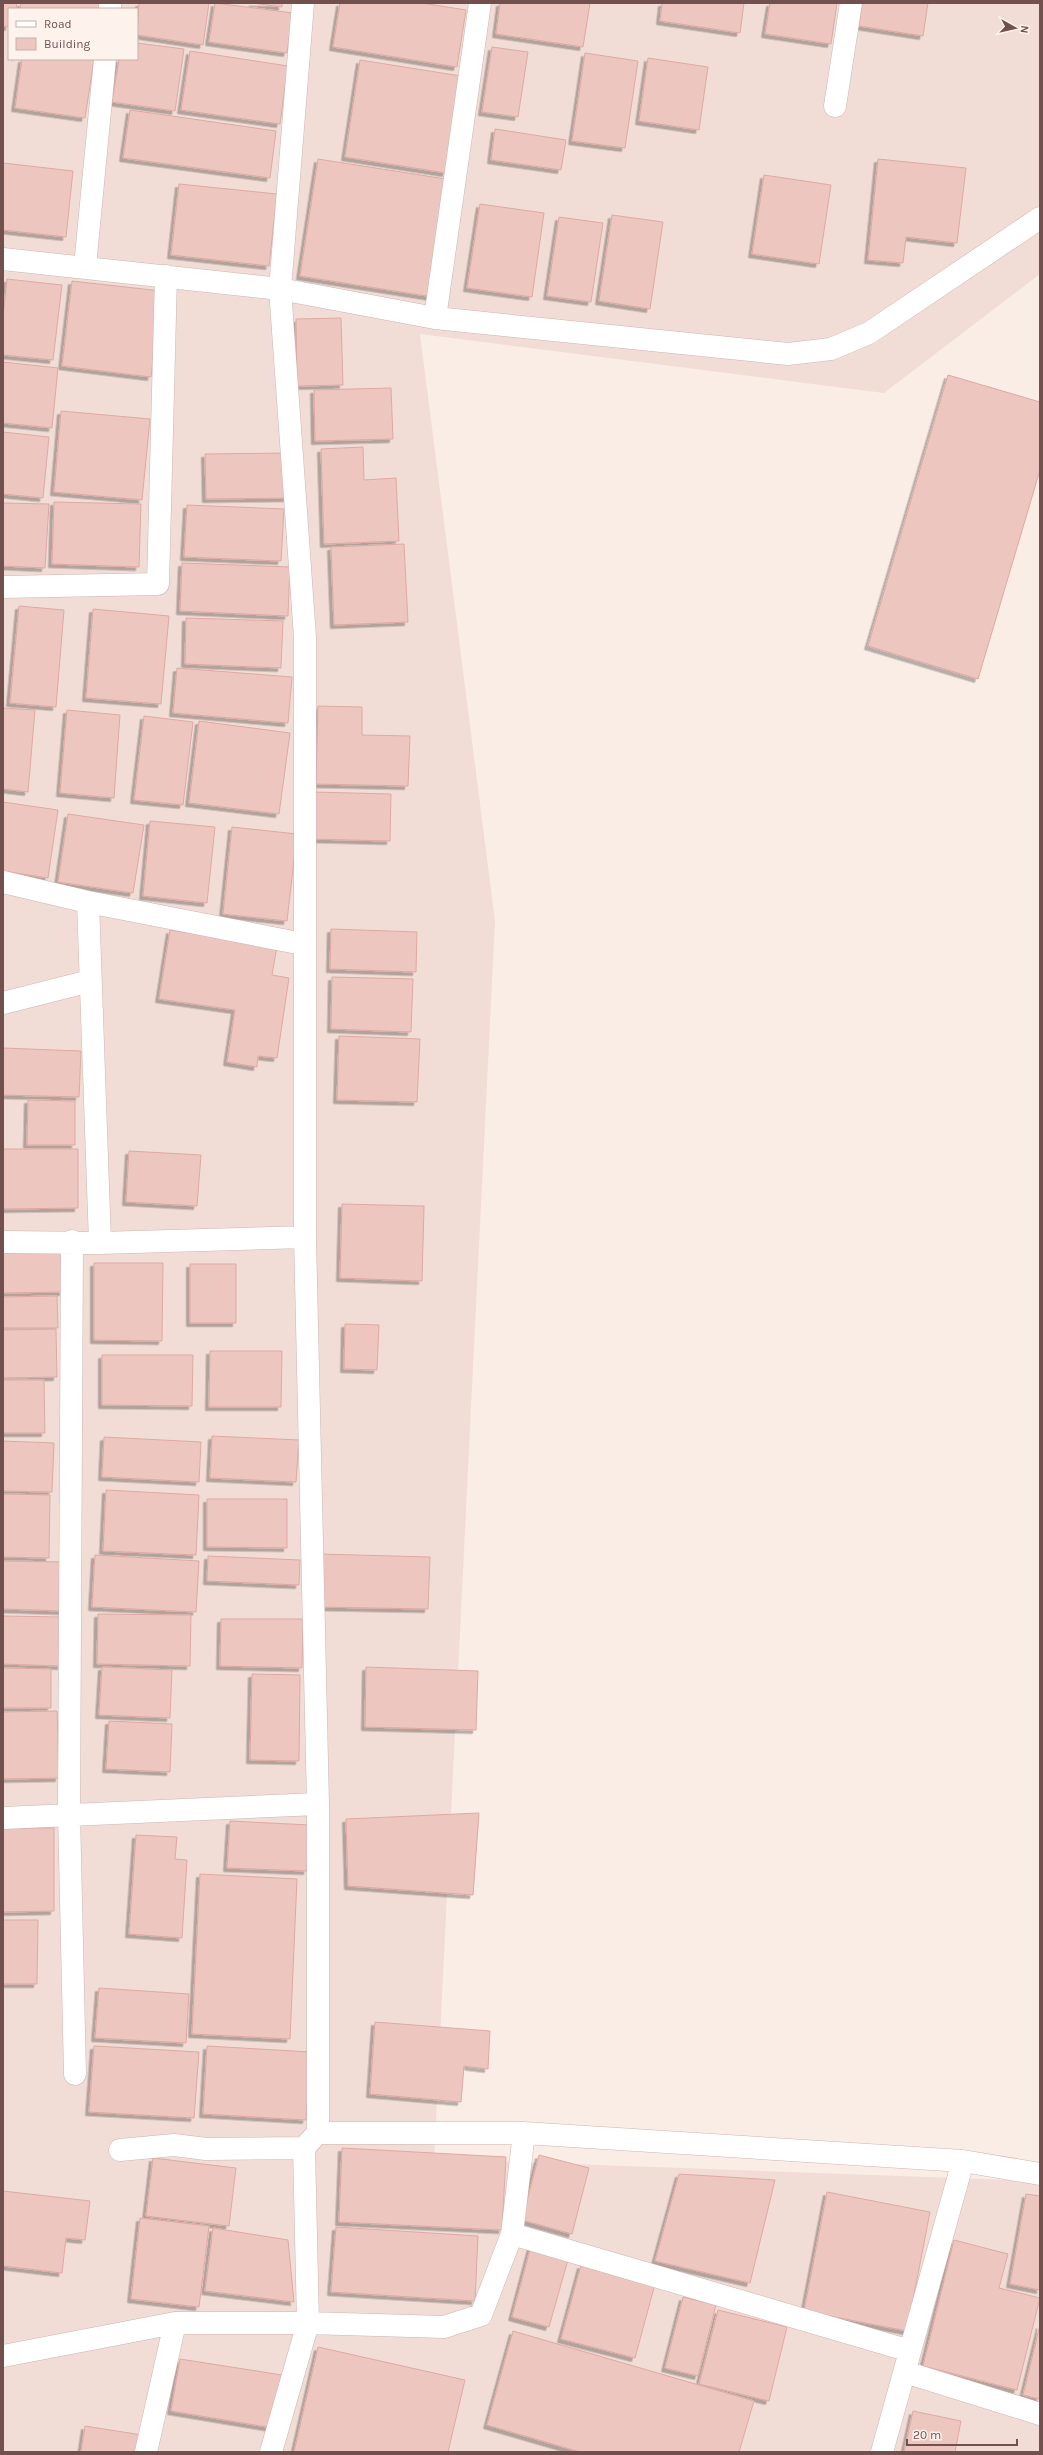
<svg xmlns="http://www.w3.org/2000/svg" width="1043" height="2455" viewBox="0 0 1043 2455" font-family="Karla,sans-serif">
<defs>
<filter id="shadow"><feDropShadow dx="-3.5" dy="3.5" stdDeviation="0" flood-color="#0004"/></filter>
</defs>
<rect width="100%" height="100%" fill="#faede6"/>
<path fill="#f1ddd5" fill-rule="evenodd" d="M3,3H1040V274L884,393L420,334L495,921L434,2159L1040,2181V2452H3ZM9,9H137V59H9Z"/>
<path fill="#edc6c0" stroke="#dea9a2" filter="url(#shadow)" d="M3,3H17L16,9H9V27L3,26Z
M21,3H102L101,9H20Z
M139,3H209L203,45L137,35Z
M215,3L293,13L287,53L209,42Z
M252,3H282V7Z
M340,3H422L466,10L457,67L333,47Z
M500,3H590L583,47L496,34Z
M662,3H744L740,33L660,21Z
M770,3H837L831,44L765,34Z
M862,3H928L923,36L859,26Z
M137,43L184,49L175,111L112,102L119,59H137Z
M492,47L528,52L518,117L482,112Z
M190,51L288,66L280,124L181,110Z
M585,53L638,61L625,148L572,141Z
M648,58L708,67L699,130L639,121Z
M22,59H94L85,118L15,108Z
M360,60L461,76L446,173L345,157Z
M130,110L276,131L270,178L123,158Z
M495,129L566,140L561,170L491,160Z
M318,159L452,180L433,297L300,276Z
M878,159L966,168L957,243L906,237L903,263L868,260Z
M3,163L73,171L66,237L3,230Z
M764,175L831,185L819,264L752,254Z
M179,184L277,194L269,266L171,255Z
M480,204L544,213L532,297L467,288Z
M612,215L663,222L650,309L599,301Z
M559,217L603,223L591,302L547,296Z
M7,279L62,285L53,360L3,355V317Z
M72,281L161,291L151,377L62,366Z
M341,318L343,385L297,386L296,319Z
M3,362L58,368L52,428L3,423Z
M948,375L1040,402V470L978,679L868,646Z
M391,388L393,439L315,441L314,390Z
M61,411L150,419L142,500L54,492Z
M3,432L49,437L43,498L3,494Z
M363,447L364,480L396,478L399,541L324,544L321,449Z
M289,453V498L206,499L205,454Z
M54,502L141,504L139,567L52,564Z
M3,503L49,504L45,568L3,566Z
M187,505L284,509L281,561L184,557Z
M404,544L408,622L334,625L331,547Z
M182,563L290,567L288,616L180,611Z
M19,606L64,610L56,707L10,703Z
M93,609L169,616L161,704L86,698Z
M186,618L283,621L281,668L185,664Z
M177,668L292,677L288,723L173,713Z
M318,706L362,707V735L410,736L408,786L316,784Z
M3,708L35,710L28,792L3,789Z
M67,710L120,715L114,798L60,793Z
M144,716L193,722L183,805L134,800Z
M199,721L290,733L279,814L189,803Z
M313,792L391,794L390,841L311,839Z
M3,802L58,810L48,878L3,871Z
M68,814L144,825L133,893L58,882Z
M150,821L215,827L207,903L143,896Z
M232,827L297,834L287,921L223,914Z
M331,929L417,932L416,972L330,969Z
M170,930L277,946L272,975L289,978L277,1058L258,1056L257,1067L227,1062L235,1010L159,999Z
M332,977L413,979L411,1032L331,1029Z
M339,1036L420,1039L417,1102L337,1100Z
M3,1048L81,1051L79,1097L3,1095Z
M28,1100L75,1101V1145H27Z
M3,1149H78V1208L3,1209Z
M129,1151L201,1155L197,1206L126,1202Z
M342,1204L424,1206L422,1281L340,1278Z
M62,1250L63,1292L3,1293V1251Z
M94,1263H163L162,1341L94,1340Z
M190,1264H236V1323H190Z
M57,1296L58,1328H3V1297Z
M345,1324L379,1325L377,1370L344,1369Z
M56,1329L57,1377L3,1378V1330Z
M210,1351H282L281,1407H209Z
M102,1355H193L192,1406L102,1405Z
M3,1380H44L45,1433H3Z
M212,1436L299,1440L296,1482L210,1478Z
M104,1437L201,1442L199,1482L102,1477Z
M3,1441L54,1443L52,1492L3,1491Z
M106,1490L199,1495L196,1555L103,1551Z
M3,1494L50,1495L49,1558L3,1557Z
M207,1499H287V1548L207,1547Z
M320,1554L430,1557L428,1609L318,1607Z
M95,1555L199,1561L196,1612L92,1607Z
M208,1556L300,1560L299,1585L207,1581Z
M3,1561L65,1562L63,1611L3,1609Z
M98,1614L191,1615L190,1666L97,1664Z
M3,1616L62,1617L61,1666L3,1664Z
M221,1619H303L302,1668L220,1666Z
M102,1667L172,1670L170,1718L99,1715Z
M366,1667L478,1671L476,1730L365,1727Z
M3,1668L51,1669V1708H3Z
M252,1674L300,1675L299,1761L250,1760Z
M57,1711L59,1778L3,1779V1712Z
M109,1721L172,1724L170,1772L106,1769Z
M479,1813L473,1895L348,1886L346,1819Z
M230,1821L309,1825L307,1871L227,1868Z
M3,1828H54V1911L3,1912Z
M136,1835L177,1837L175,1859L187,1860L182,1938L129,1934Z
M200,1874L297,1879L290,2039L192,2034Z
M3,1920H38L37,1984H3Z
M99,1988L189,1994L186,2043L95,2038Z
M375,2022L490,2031L488,2069L464,2066L461,2102L370,2094Z
M94,2046L199,2052L194,2118L89,2112Z
M207,2046L311,2052L306,2120L203,2114Z
M342,2148L506,2157L502,2230L339,2222Z
M539,2155L589,2168L572,2234L522,2220Z
M153,2158L236,2168L229,2226L146,2216Z
M679,2174L775,2180L750,2283L655,2261Z
M3,2191L90,2201L85,2240L66,2238L62,2273L3,2266Z
M827,2192L930,2212L907,2331L804,2311Z
M1026,2194L1040,2196V2290L1010,2284Z
M140,2218L209,2226L199,2307L131,2299Z
M336,2227L478,2236L475,2301L331,2292Z
M213,2228L288,2240L294,2302L205,2291Z
M954,2240L1008,2254L999,2288L1040,2298L1017,2390L923,2366Z
M531,2246L569,2256L549,2327L512,2317Z
M581,2265L655,2284L635,2358L561,2339Z
M683,2297L716,2305L698,2376L665,2368Z
M718,2310L787,2327L769,2401L699,2384Z
M1040,2325V2399L1023,2395Z
M513,2331L754,2401L739,2452H580L487,2425Z
M318,2347L465,2380L448,2452H294Z
M180,2359L282,2375L273,2428L171,2411Z
M913,2411L961,2421L955,2452H904Z
M85,2426L142,2435L139,2452H81Z"/>
<g fill="none" stroke-linecap="round" stroke-linejoin="round">
<g stroke="#cdb5b1" stroke-width="23">
<path id="minor" d="M303,3L280,289L305,637V1237L318,1804V2133H524L963,2161L1040,2174
M110,9V3
M835,106L851,3
M3,259L280,289L435,318L788,354L831,349L869,333L1040,218
M85,266L105,59
M435,318L480,3
M3,587L158,584L166,276
M3,882L88,902L303,944
M88,902L100,1243
M3,1003L90,981
M72,1241L69,1813L75,2074
M3,1242L100,1243L305,1237
M3,1818L318,1804
M120,2150L174,2145L206,2149L304,2148L313,2138
M512,2234L910,2351
M3,2356L175,2323H308L444,2327L481,2315L512,2234L524,2133
M905,2372L1040,2414
M146,2452L175,2323
M271,2452L308,2323L304,2148
M882,2452L963,2161"/>
</g>
<use href="#minor" stroke="#fff" stroke-width="22"/>
</g>
<rect width="1043" height="2455" fill="none" stroke="#71504d" stroke-width="8"/>
<rect x="8" y="8" width="130" height="52" fill="#fdf2ec" stroke="#c5b1ac"/>
<rect x="16" y="21" width="20" height="6" fill="#ffffff" stroke="#c5b1ac"/>
<text x="44" y="28" font-size="12" fill="#71504d">Road</text>
<rect x="16" y="38" width="20" height="12" fill="#edc6c0" stroke="#c5b1ac"/>
<text x="44" y="48" font-size="12" fill="#71504d">Building</text>
<g transform="translate(1015 28) rotate(98)" stroke="#fdf2ec" stroke-width="3" paint-order="stroke">
<path d="M0-3L7 15L0 10L-7 15Z" fill="#71504d"/>
<text y="-6" font-size="11" font-weight="bold" text-anchor="middle" fill="#71504d">N</text>
</g>
<path d="M907 2439v6h110v-6" fill="none" stroke="#71504d" stroke-width="2"/>
<text x="913" y="2439" font-size="12" fill="#71504d" stroke="#fdf2ec" stroke-width="3" paint-order="stroke">20 m</text>
</svg>
